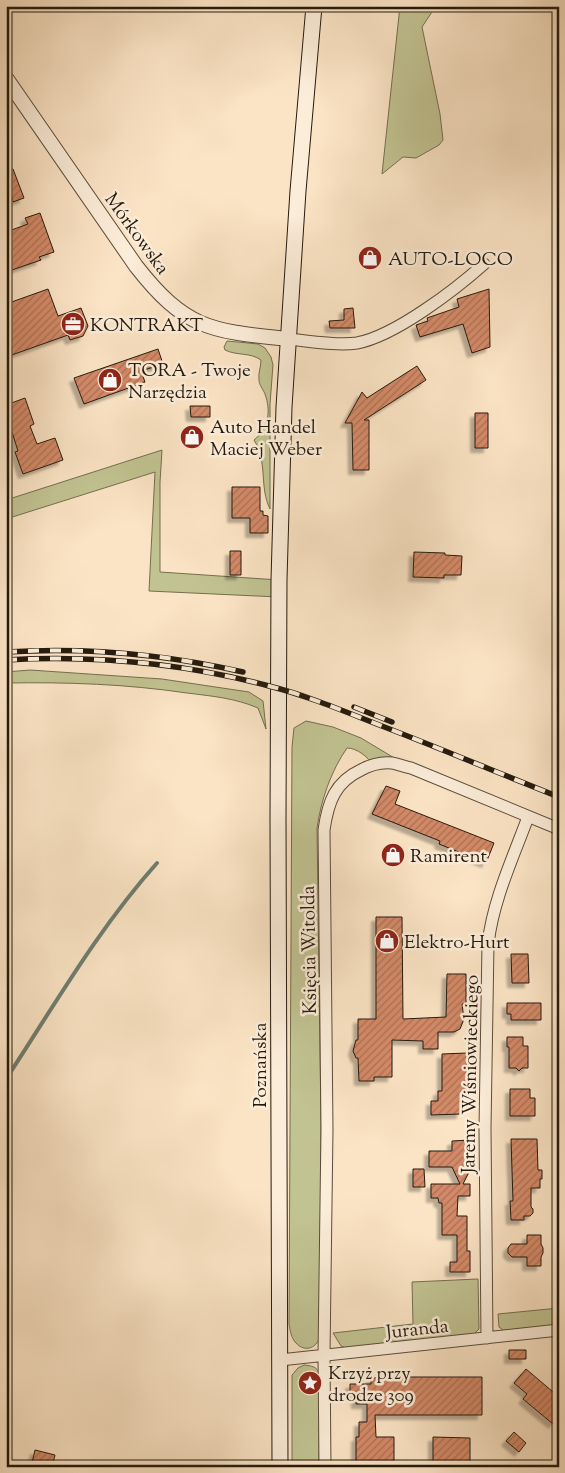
<svg xmlns="http://www.w3.org/2000/svg" width="565" height="1473" viewBox="0 0 565 1473" font-family="'Sorts Mill Goudy',serif">
<defs>
<pattern id="building-hatch" width="6" height="6" patternUnits="userSpaceOnUse" patternTransform="scale(1.25)"><rect width="6" height="6" fill="#d48a68"/><path d="M-1 1l2-2M0 6l6-6M5 7l2-2" fill="none" stroke="#ac7054"/></pattern>
<filter id="shadow"><feDropShadow dx="-4.5" dy="4.5" stdDeviation="1" flood-color="#0004"/></filter>
</defs>
<rect width="100%" height="100%" fill="#fbe4c5"/>
<filter id="stains"><feTurbulence type="fractalNoise" baseFrequency=".004" numOctaves="4"/><feColorMatrix values="0 0 0 0 .2 0 0 0 0 .09 0 0 0 0 .02 0 0 0 .5 -.17"/></filter>
<radialGradient id="worn" r=".72"><stop offset=".6" stop-color="#630" stop-opacity="0"/><stop offset="1" stop-color="#630" stop-opacity=".3"/></radialGradient>
<path fill="#c2c392" stroke="#746e50" d="M400,6H436L422,27L440,114L443,140L439,145L416,158L403,157L382,174Z
M227,341L258,344L265,348L271,357L273,365L270,404V509C259,487 268,462 254,440C269,428 271,411 265,394C263,389 259,385 259,380C258,373 261,367 261,360C250,352 237,356 225,350L224,347Z
M162,450L160,482V572L279,580V597L149,591L155,472L6,519V500Z
M30,670L162,679L249,692L263,701L266,729L258,708C235,698 211,696 187,693C126,684 67,682 6,683V672Z
M306,721L333,727L361,738L411,768L373,765C368,757 357,748 347,748C331,771 321,800 317,828L321,1124L320,1335C318,1348 305,1353 296,1343C291,1338 290,1330 289,1324L292,747L294,728Z
M478,1279L479,1329L468,1340L357,1352L341,1346L333,1333L413,1324L412,1282Z
M559,1308V1330L510,1336L499,1327L498,1314Z
M304,1365C312,1366 316,1366 320,1374L319,1467H292V1375L298,1368Z"/>
<g fill="none" stroke-linecap="round" stroke-linejoin="round">
<path stroke="#6e7d70" stroke-width="4" d="M6,1079C54,1006 98,929 157,863"/>
</g>
<path fill="url(#building-hatch)" stroke="#251a0e" filter="url(#shadow)" d="M13,169L24,198L13,202L12,197L6,199V171Z
M40,213L54,252L39,257L41,260L6,272V232L28,224L25,218Z
M48,289L58,316L81,308L88,326L83,336L70,340L68,335L6,357V304Z
M489,289L490,347L472,353L463,324L420,337L416,325L428,321L427,318L459,307L457,299Z
M353,308L355,328H330L329,321L344,320V309Z
M158,349L163,364L141,371L145,382L84,404L74,378Z
M417,366L426,380L364,420H369V470H353L352,423H345L362,392L367,398Z
M25,398L34,424L30,426L37,444L55,438L63,460L23,474L15,452L18,451L12,432L6,434V405Z
M190,406H210V417H191Z
M475,413H488V448H475Z
M232,487H260V511H263V515L268,516V533H250V518H232Z
M230,551H241V575H230Z
M414,552L445,553V555L462,556L461,575H444V578L413,577Z
M386,786L400,791L395,804L494,843L486,863L439,844L440,841L372,814Z
M376,917H402L403,1019L446,1017L447,974H466V1004H462L464,1019L460,1029L454,1032H438V1049H423V1041L392,1040V1077H374V1081H359L358,1058H356L353,1051L356,1040H358V1019H376Z
M511,954H528L529,983H512Z
M507,1003H541V1020H511V1014H507Z
M507,1037H523V1046H528V1068H522L519,1071L516,1068H509V1047H507Z
M467,1053L468,1098H461V1114L431,1115V1101H438V1091H442V1054Z
M510,1089H530V1098H535V1116H510Z
M511,1139H537L538,1170H542V1179H540V1188H531V1207L533,1209V1213L530,1216H524V1220H511L510,1201H513Z
M470,1140L469,1172L463,1184H470V1196H458L457,1216H467V1251H470V1272H450V1262H457V1235H442V1203H439L438,1198H431V1184H460L452,1167H429V1151H452V1141Z
M413,1169H424L425,1187H413Z
M527,1235H541V1244L543,1248V1253L541,1257V1266H527V1257H512L508,1253V1248L511,1244H527Z
M509,1350H526V1359H509Z
M526,1369L559,1397V1417L553,1424L523,1399L527,1394L514,1383Z
M399,1377H482V1415H375L376,1437H394V1464H383V1467H356V1437H359V1422H367V1404H356V1395H350V1384H371V1378Z
M514,1432L526,1443L519,1452L506,1441Z
M433,1437L470,1438V1467H443V1465H433Z
M35,1450L55,1455L52,1467H31Z"/>
<g fill="none" stroke-linecap="round" stroke-linejoin="round">
<g stroke="#5a4c3c" stroke-width="13">
<path id="minor" d="M288,339C310,341 336,346 357,343C395,336 456,289 484,264
M487,1338L485,1128L488,944C493,900 513,858 528,817
M280,1360L559,1330
M325,1467L324,1355L327,1129L324,830C328,802 335,782 361,770C370,765 382,762 392,763C398,764 405,767 411,768L559,829"/>
</g>
<g stroke="#5a4c3c" stroke-width="16">
<path id="tertiary" d="M6,78L136,266C186,330 211,331 288,339"/>
</g>
<g stroke="#251a0e" stroke-width="17">
<path id="secondary" d="M280,1467L278,819L279,580L284,407L298,191L314,6"/>
</g>
<use href="#minor" stroke="#fcedd9" stroke-width="11"/>
<use href="#tertiary" stroke="#fcedd9" stroke-width="14"/>
<use href="#secondary" stroke="#fcedd9" stroke-width="15"/>
<g stroke="#251a0e" stroke-width="5.5">
<path id="rail" d="M6,652C86,647 164,654 243,672
M6,660C95,655 182,663 269,686C309,696 348,713 387,728C444,750 501,774 559,797
M354,707L392,722"/>
</g>
<use href="#rail" stroke="#fcedd9" stroke-width="4" stroke-dasharray="11" stroke-linecap="butt"/>
</g>
<defs>
<g id="shop-disc" transform="scale(1.25)"><circle r="9.5" fill="#8f2418" stroke="#fcedd9"/><path d="M-5-2.5h2.3a2.7 3.5 0 0 1 5.4 0H5L5.5 6h-11ZM-1.5-2.5h3a1.5 2.3 0 0 0-3 0Z" fill="#fff"/></g>
<g id="office-disc" transform="scale(1.25)"><circle r="9.5" fill="#8f2418" stroke="#fcedd9"/><path d="M-6-3h4V-5.5h4V-3h4V5H-6ZM-1-4.5V-3h2v-1.5ZM-6 0V1H6V0Z" fill="#fff"/></g>
<g id="sight-disc" transform="scale(1.25)"><circle r="9.5" fill="#8f2418" stroke="#fcedd9"/><path d="M0-6L1.8-2.2L6-1.7L2.9 1.2L3.7 5.4L0 3.3L-3.7 5.4L-2.9 1.2L-6-1.7L-1.8-2.2Z" fill="#fff"/></g>
</defs>
<g fill-rule="evenodd">
<use href="#shop-disc" x="370" y="258"/>
<use href="#office-disc" x="73" y="324"/>
<use href="#shop-disc" x="110" y="380"/>
<use href="#shop-disc" x="192" y="437"/>
<use href="#shop-disc" x="393" y="855"/>
<use href="#shop-disc" x="387" y="941"/>
<use href="#sight-disc" x="310" y="1383"/>
</g>
<g text-anchor="middle" stroke-width="5" stroke-linejoin="round" paint-order="stroke">
<g font-size="19" fill="#251a0e" stroke="#fcedd9">
<text transform="translate(138 233) rotate(54)" y="7">Mórkowska</text>
<text transform="translate(308 950) rotate(-91)" y="7">Księcia Witolda</text>
<text transform="translate(259 1065) rotate(-90)" y="7">Poznańska</text>
<text transform="translate(469 1074) rotate(-89)" y="7">Jaremy Wiśniowieckiego</text>
<text transform="translate(417 1328) rotate(-6)" y="7">Juranda</text>
</g>
<g font-size="19" fill="#251a0e" stroke="#fcedd9" text-anchor="start">
<text x="388" y="265">AUTO-LOCO</text>
<text x="90" y="331">KONTRAKT</text>
<text x="128" y="376">TORA - Twoje<tspan x="128" dy="22">Narzędzia</tspan></text>
<text x="210" y="433">Auto Handel<tspan x="210" dy="22">Maciej Weber</tspan></text>
<text x="410" y="862">Ramirent</text>
<text x="404" y="948">Elektro-Hurt</text>
<text x="328" y="1379">Krzyż przy<tspan x="328" dy="22">drodze 309</tspan></text>
</g>
</g>
<rect width="565" height="1473" fill="none" stroke="#fbe4c5" stroke-width="25"/>
<rect x="8" y="8" width="550" height="1458" fill="none" stroke="#251a0e" stroke-width="2.5"/>
<rect x="12" y="12" width="540" height="1448" fill="none" stroke="#251a0e"/>
<rect width="100%" height="100%" filter="url(#stains)"/>
<rect width="100%" height="100%" fill="url(#worn)"/>
</svg>
